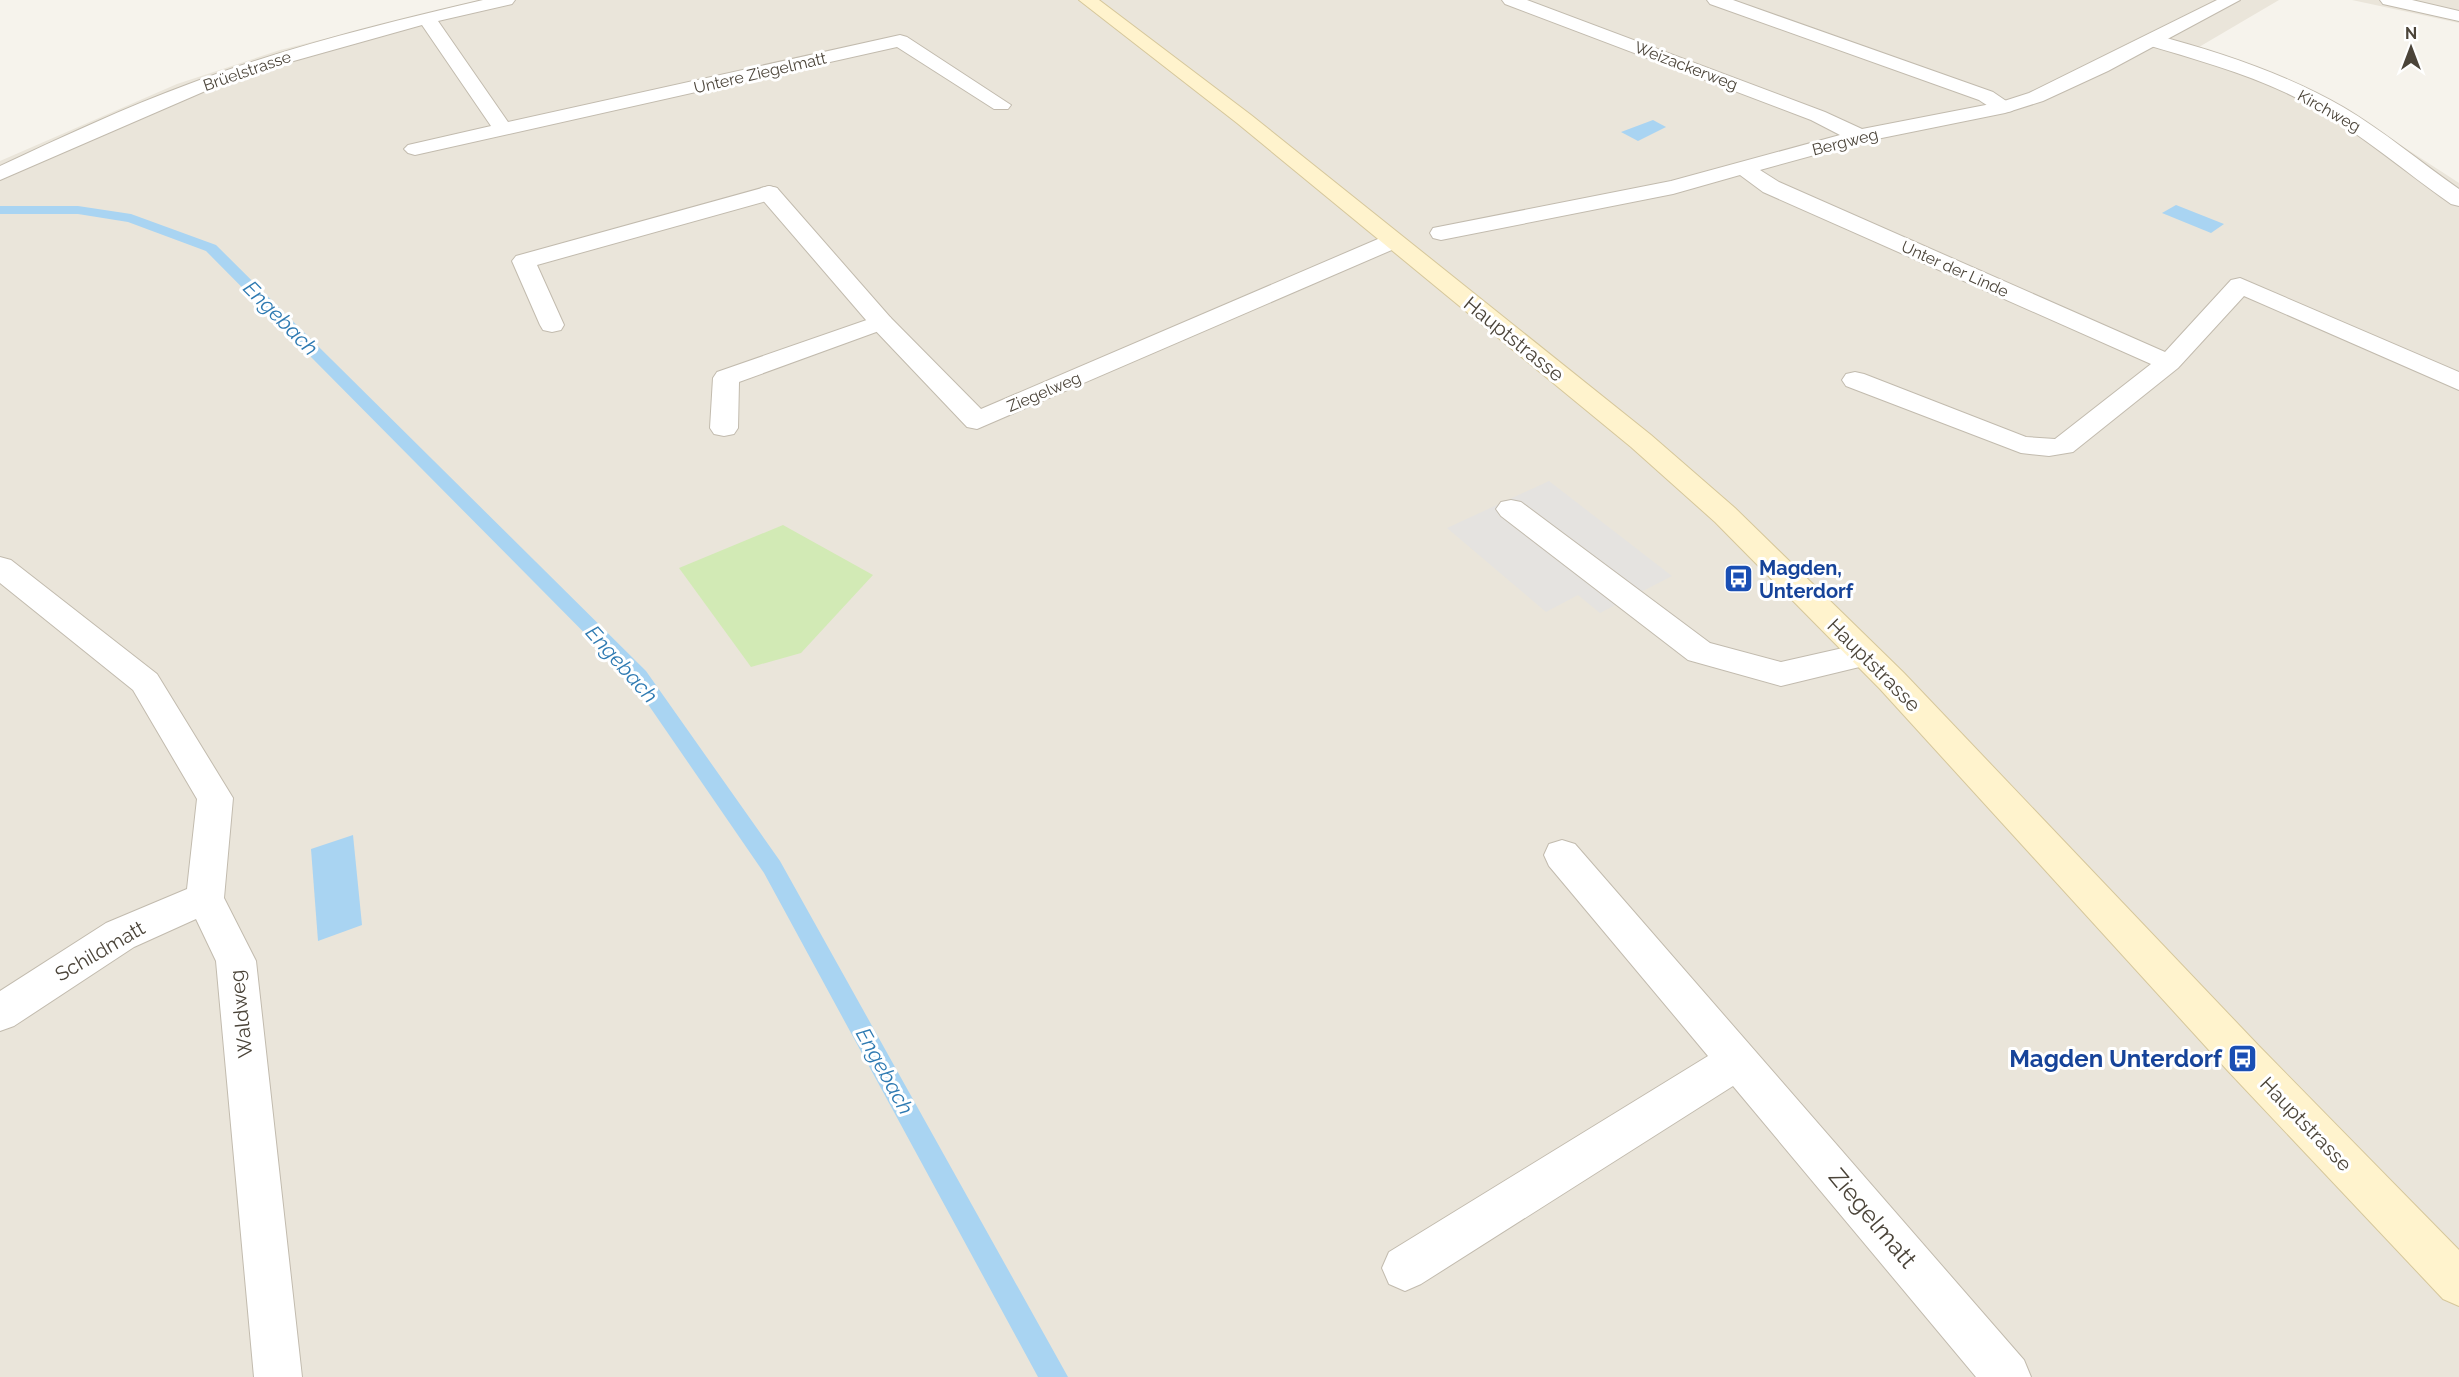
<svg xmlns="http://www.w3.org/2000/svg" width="2459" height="1377" font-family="Raleway,sans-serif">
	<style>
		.residential { fill: #eae5da }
		.green { fill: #d2eab5 }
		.parking { fill: #e5e3e0 }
		.water { fill: #a9d4f2 }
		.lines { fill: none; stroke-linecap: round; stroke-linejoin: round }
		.stream { fill: #a9d4f2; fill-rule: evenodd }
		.service-casing { stroke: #c2bbae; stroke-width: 2 }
		.minor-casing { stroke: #c2bbae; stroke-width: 2 }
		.secondary-casing { stroke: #d6c79b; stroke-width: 2 }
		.service { fill: #fff; fill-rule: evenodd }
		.minor { fill: #fff; fill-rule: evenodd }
		.secondary { fill: #fff3cd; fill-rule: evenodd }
		.labels { text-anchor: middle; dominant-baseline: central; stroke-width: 6; stroke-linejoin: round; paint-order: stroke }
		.far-street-label { font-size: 16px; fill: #4b4439; stroke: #fff }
		.street-label { font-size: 20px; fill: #4b4439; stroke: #fff }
		.transit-label { font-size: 20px; font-weight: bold; fill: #164399; stroke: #fff; text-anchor: start }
		.water-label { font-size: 21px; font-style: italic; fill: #2e7ab2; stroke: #fff }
		.near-transit-label { font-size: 24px; font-weight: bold; fill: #164399; stroke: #fff; text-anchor: end }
		.near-street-label { font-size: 24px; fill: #4b4439; stroke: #fff }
	</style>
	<rect width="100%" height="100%" fill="#f6f3ec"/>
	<g class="residential">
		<path d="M479,0H2279L2199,47L2339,105L2459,183V1377H0V161L177,84L280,50Z"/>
		<path d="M2352,0H2459V23Z"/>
	</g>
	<path class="green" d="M783,525L873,575L801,653L751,667L679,568Z"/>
	<path class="parking" d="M1549,481L1672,576L1600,613L1578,595L1546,612L1447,528Z"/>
	<g class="water">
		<path d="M1653,120L1666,127L1638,141L1621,132Z"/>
		<path d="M2176,205L2224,224L2211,233L2162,213Z"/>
		<path d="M353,835L362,925L318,941L311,849Z"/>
	</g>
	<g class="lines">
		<path class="stream" d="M0,206H78L131,214L216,245L646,671L780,861L1068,1377H1038L764,873L632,681L206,251L128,222L78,214H0Z"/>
		<defs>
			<g id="service">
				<path d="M1707,0H1733L1993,92L2015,107L2012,111C1999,115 1990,107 1979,100L1710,4Z"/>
				<path d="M2151,34C2217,51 2284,73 2343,107C2384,131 2420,162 2459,189V206L2451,204C2405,172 2362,134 2312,106C2260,77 2201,61 2144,44L2142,40Z"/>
				<path d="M769,186L777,188L780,193L777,198L537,265L564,325L561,330L552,332L543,330L540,325L512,261L516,256Z"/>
				<path d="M881,315L890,317L893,322L890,327L739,382L738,428L734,434L724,436L714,434L710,428L713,378L717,372Z"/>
				<path d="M1511,500L1521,502L1710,643L1781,662L1865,643L1876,647L1881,655L1876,663L1781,686L1688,660L1501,516L1496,509L1501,502Z"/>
			</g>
			<g id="minor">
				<path d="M483,0H515L512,4L438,21L508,122L900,35L907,37L1011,105L1008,109H994L897,47L415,155L408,153L404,149L408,145L491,126L422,25L290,62L203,92L0,180V166C62,137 124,108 189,84C284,48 384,23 483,0Z"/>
				<path d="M1502,0H1527L1825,112L1862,129L2001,102L2029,93L2217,0H2240L2108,71L2043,101L2005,113L1862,142L1760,170L1779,182L2165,352L2231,280L2240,278L2459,372V390L2244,296L2178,368L2073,452L2049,456L2021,453L1846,386L1842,380L1846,374L1855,372L1864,374L2026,437L2055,439L2151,364L1763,192L1740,175L1673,194L1441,240L1433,238L1430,233L1433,228L1671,181L1840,135L1811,120L1505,4Z"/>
				<path d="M2380,0H2412L2459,11V21L2383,4Z"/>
				<path d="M769,186L777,188L890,317L981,409L1385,236H1401L1405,241L1401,246L977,429L967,427L872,327L761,198L758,193L761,188Z"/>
				<path d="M0,557L11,560L157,674L233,798L224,898L256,961L302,1377H254L216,961L196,919L134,947L14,1026L0,1031V991L106,923L187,889L197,799L133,690L0,583Z"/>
				<path d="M1562,840L1575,844L2024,1360L2031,1377H1976L1733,1086L1421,1284L1405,1291L1389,1284L1382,1268L1389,1252L1708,1056L1549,866L1544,855L1549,844Z"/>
			</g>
			<path id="secondary" d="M1079,0H1099L1251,115L1651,435L1735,508L1904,673L2258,1045L2459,1250V1306L2443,1299L2228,1071L1880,689L1715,522L1631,447L1237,123Z"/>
		</defs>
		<use href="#service" class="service-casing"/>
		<use href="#minor" class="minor-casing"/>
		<use href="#secondary" class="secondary-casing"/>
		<use href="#service" class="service"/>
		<use href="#minor" class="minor"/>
		<use href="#secondary" class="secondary"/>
	</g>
	<defs>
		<symbol id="bus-square" viewBox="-11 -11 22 22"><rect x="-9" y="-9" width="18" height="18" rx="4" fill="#1a4fb4" stroke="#fff"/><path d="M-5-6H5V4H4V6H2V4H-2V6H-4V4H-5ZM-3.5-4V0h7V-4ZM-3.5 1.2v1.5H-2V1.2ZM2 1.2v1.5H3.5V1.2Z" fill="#fff"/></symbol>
	</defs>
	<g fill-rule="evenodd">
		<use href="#bus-square" x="1722" y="562" width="33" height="33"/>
		<use href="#bus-square" x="2226" y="1042" width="33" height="33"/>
	</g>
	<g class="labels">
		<g class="far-street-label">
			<text transform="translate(1686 66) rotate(21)">Weizackerweg</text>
			<text transform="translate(247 71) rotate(-19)">Brüelstrasse</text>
			<text transform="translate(760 73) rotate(-13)">Untere Ziegelmatt</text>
			<text transform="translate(2329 111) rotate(29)">Kirchweg</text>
			<text transform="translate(1845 142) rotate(-14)">Bergweg</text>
			<text transform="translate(1955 269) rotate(24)">Unter der Linde</text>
			<text transform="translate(1044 392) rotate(-23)">Ziegelweg</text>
		</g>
		<g class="street-label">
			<text transform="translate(1514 339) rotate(39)">Hauptstrasse</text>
			<text transform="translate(1874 665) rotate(45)">Hauptstrasse</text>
			<text transform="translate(100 951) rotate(-30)">Schildmatt</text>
			<text transform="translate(241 1014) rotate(-96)">Waldweg</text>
			<text transform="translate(2306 1124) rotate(46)">Hauptstrasse</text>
		</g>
		<g class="transit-label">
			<text x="1759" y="568">Magden,<tspan x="1759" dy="23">Unterdorf</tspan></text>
		</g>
		<g class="water-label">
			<text transform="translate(281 318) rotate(45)">Engebach</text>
			<text transform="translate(622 664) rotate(48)">Engebach</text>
			<text transform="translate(885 1071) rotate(61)">Engebach</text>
		</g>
		<g class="near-transit-label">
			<text x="2222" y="1058">Magden Unterdorf</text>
		</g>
		<g class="near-street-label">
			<text transform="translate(1873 1218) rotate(50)">Ziegelmatt</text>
		</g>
	</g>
	<g transform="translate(2411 48)" stroke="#ffffff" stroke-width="4.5" paint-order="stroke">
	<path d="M0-4.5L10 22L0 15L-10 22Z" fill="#4b4439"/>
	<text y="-9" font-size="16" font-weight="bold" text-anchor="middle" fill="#4b4439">N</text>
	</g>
</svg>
